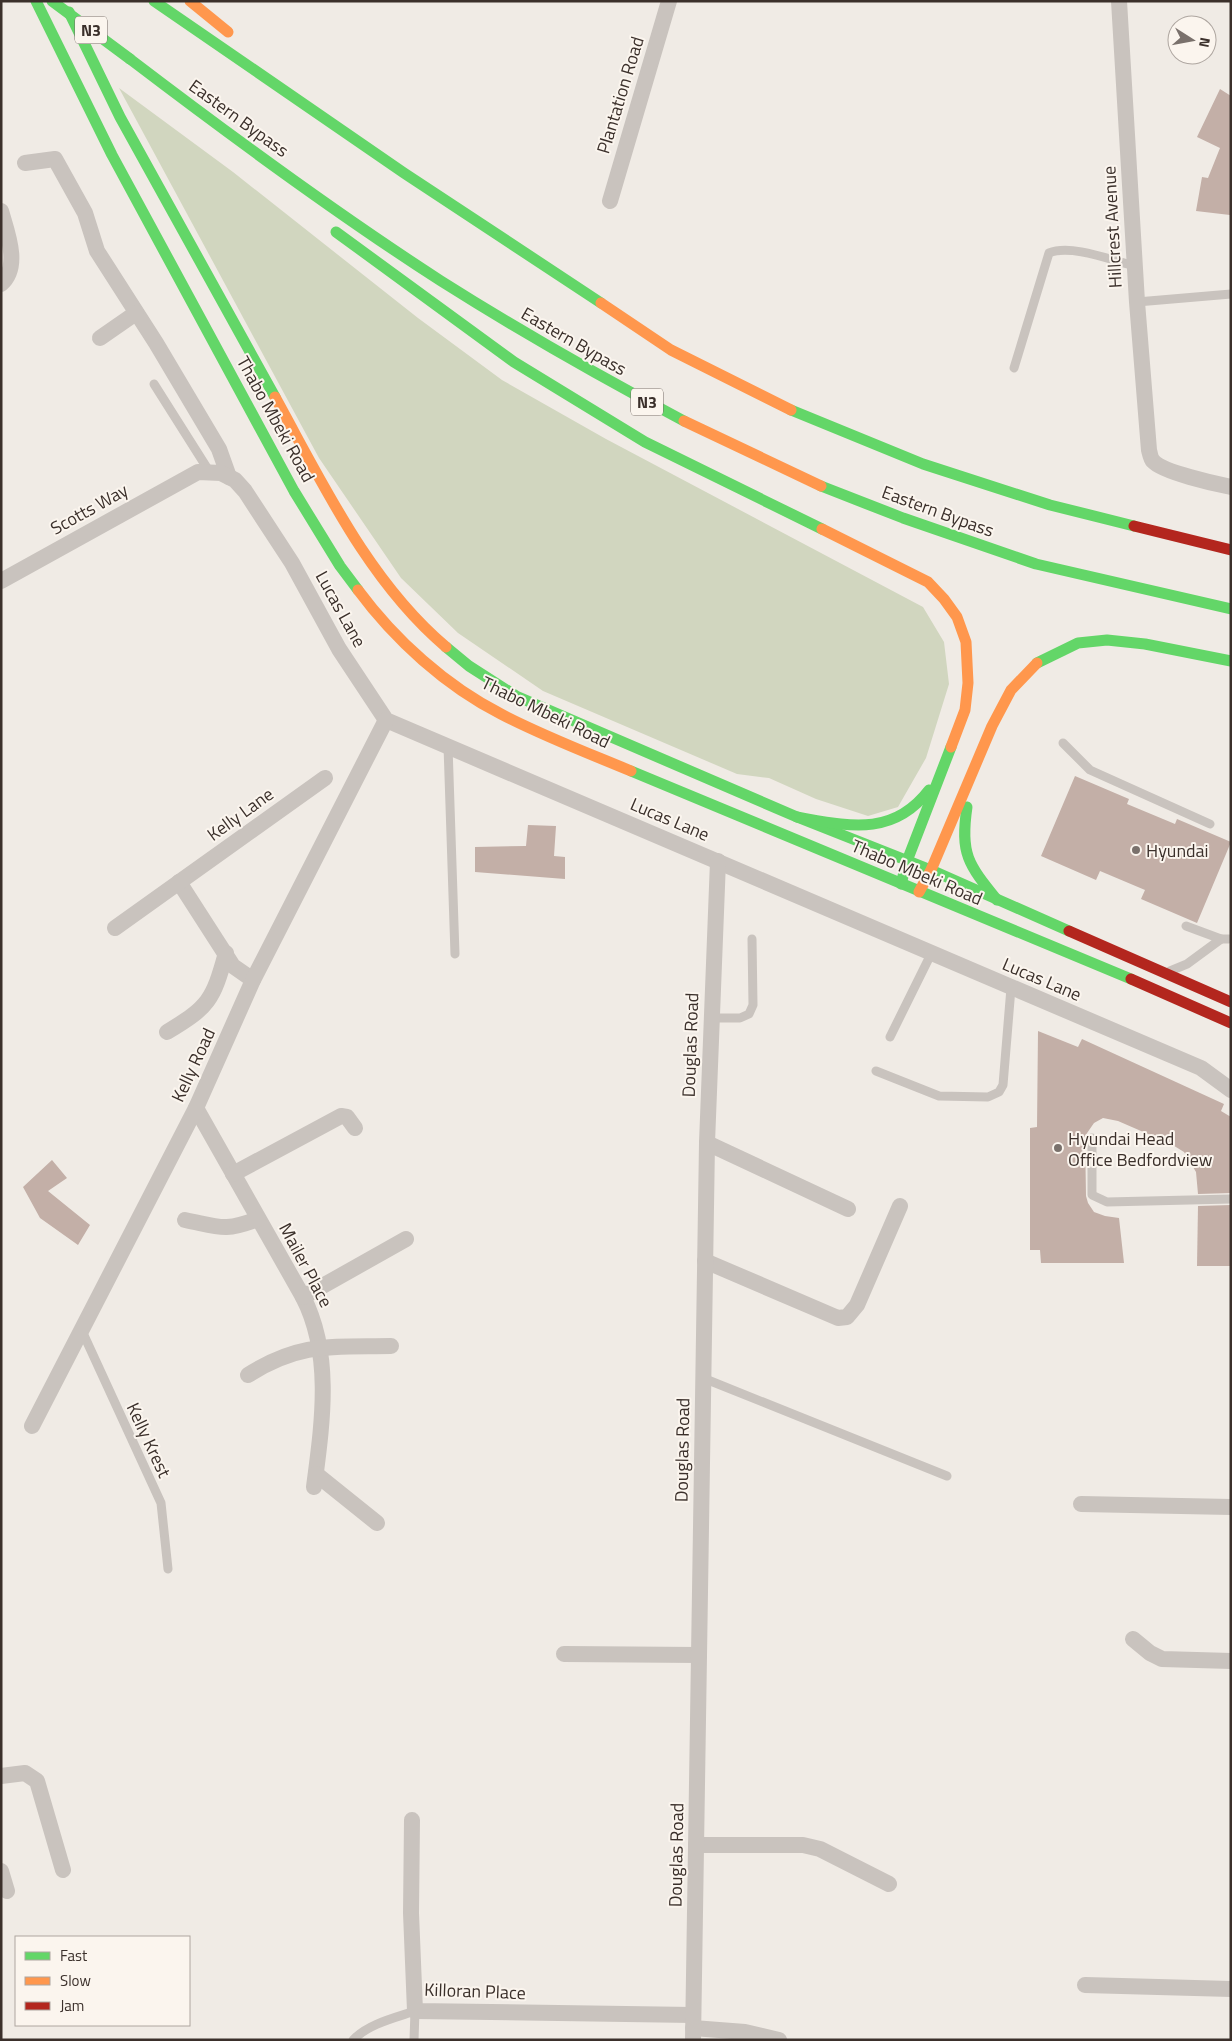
<svg xmlns="http://www.w3.org/2000/svg" width="1232" height="2041" font-family="'Titillium Web',sans-serif">
	<style>
		.green { fill: #d1d6bf }
		.building { fill: #c3afa7 }
		.lines { fill: none; stroke-linecap: round; stroke-linejoin: round }
		.lane { stroke: #c9c3be; stroke-width: 9 }
		.street { stroke: #c9c3be; stroke-width: 16 }
		.fast { stroke: #63d668; stroke-width: 11 }
		.slow { stroke: #ff974d; stroke-width: 11 }
		.jam { stroke: #b3261e; stroke-width: 11 }
		.fast-bridge { stroke: #63d668; stroke-width: 11 }
		.poi-dot { fill: #7a716c; stroke: #fbf5ee; stroke-width: 2 }
		.labels { text-anchor: middle; dominant-baseline: central; stroke-width: 4; stroke-linejoin: round; paint-order: stroke }
		.shield { fill: #fbf5ee; stroke: #756b66; stroke-width: 1 }
		.shield-label { font-size: 16px; font-weight: bold; fill: #3b302b }
		.street-label { font-size: 18px; fill: #3b302b; stroke: #fbf5ee }
		.poi-label { font-size: 18px; fill: #3b302b; stroke: #fbf5ee; text-anchor: start }
	</style>
	<rect width="100%" height="100%" fill="#f0ebe5"/>
	<path class="green" d="M119,88L233,172L418,318L502,380L606,439L923,607L944,642L949,684L926,758L898,807L868,816L816,799L769,778L737,774L543,691L458,633L401,578L319,458Z"/>
	<g class="building">
		<path d="M1220,89L1231,96L1230,215L1196,211L1202,177L1208,178L1220,148L1197,137Z"/>
		<path d="M1075,776L1129,799L1127,804L1175,824L1177,819L1231,842L1197,923L1141,899L1145,890L1100,871L1096,880L1041,856Z"/>
		<path d="M528,825L556,826L554,856L565,857V879L475,872V847L526,846Z"/>
		<path d="M1038,1031L1078,1047L1082,1039L1224,1104L1221,1111L1231,1117V1193L1198,1194L1196,1172L1184,1152L1171,1144L1118,1121L1103,1118L1094,1123L1085,1136L1086,1196L1088,1203L1094,1212L1105,1216L1119,1218L1124,1263H1041L1040,1250H1030V1128L1037,1127Z"/>
		<path d="M52,1160L67,1178L48,1191L90,1225L78,1245L40,1218L23,1187Z"/>
		<path d="M1231,1205V1266H1197L1198,1206Z"/>
	</g>
	<g class="lines">
		<g class="lane">
			<path d="M1137,302L1231,294"/>
			<path d="M1014,368L1049,253C1071,244 1111,260 1135,266"/>
			<path d="M154,384L209,471"/>
			<path d="M1063,743L1090,770L1210,824"/>
			<path d="M448,746L455,954"/>
			<path d="M1186,926L1221,939H1229"/>
			<path d="M1170,971L1187,964L1221,939"/>
			<path d="M711,1018H740L749,1014L753,1005L752,939"/>
			<path d="M890,1037L931,954"/>
			<path d="M876,1071L939,1096L988,1097L999,1092L1003,1085L1011,988"/>
			<path d="M1092,1138V1195L1107,1202L1231,1199"/>
			<path d="M82,1331L161,1503L168,1569"/>
			<path d="M703,1378L947,1476"/>
			<path d="M353,2040C368,2024 394,2018 415,2011L414,2040"/>
		</g>
		<g class="street">
			<path d="M1119,1L1137,302L1149,450C1150,454 1151,459 1153,461C1162,472 1216,484 1231,487"/>
			<path d="M25,163L55,159L85,213L97,251L156,343L219,449L229,477"/>
			<path d="M610,201L669,1"/>
			<path d="M1,211C7,232 21,267 1,284"/>
			<path d="M100,338L136,313"/>
			<path d="M1,581L198,472L221,473L235,480L245,491L292,563L339,649L386,720L1201,1068L1231,1090"/>
			<path d="M179,882L233,966L253,980"/>
			<path d="M115,928L325,778"/>
			<path d="M167,1032C209,1007 213,1000 226,953"/>
			<path d="M196,1108L303,1297C333,1355 322,1425 314,1487"/>
			<path d="M707,1143L848,1209"/>
			<path d="M233,1174L341,1116L347,1117L355,1128"/>
			<path d="M185,1220C220,1227 224,1232 258,1219"/>
			<path d="M705,1261L838,1318L847,1317L857,1305L900,1206"/>
			<path d="M303,1297L406,1239"/>
			<path d="M248,1375C300,1342 332,1347 391,1346"/>
			<path d="M32,1426L196,1108L253,980L386,720"/>
			<path d="M316,1474L377,1523"/>
			<path d="M1081,1504L1231,1507"/>
			<path d="M1133,1639L1150,1653L1162,1659L1231,1661"/>
			<path d="M564,1654L699,1655"/>
			<path d="M1,1776L25,1773L37,1781L63,1870"/>
			<path d="M412,1820L411,1913L415,2011L693,2015"/>
			<path d="M696,1845H803L820,1849L889,1884"/>
			<path d="M1,1871L7,1891"/>
			<path d="M1085,1985L1231,1989"/>
			<path d="M693,2028L745,2032L779,2040"/>
			<path d="M693,2040L707,1143L718,861"/>
		</g>
		<g class="fast">
			<path d="M36,1L112,155L294,491L340,566L358,590"/>
			<path d="M154,1L404,173L601,303"/>
			<path d="M69,12L120,117L275,397"/>
			<path d="M130,59C231,136 334,212 441,281C520,331 601,377 684,421"/>
			<path d="M336,232L514,362L645,442L822,529"/>
			<path d="M791,410L923,464L1050,505L1134,526"/>
			<path d="M821,486L903,518L1036,564L1231,609"/>
			<path d="M446,647L469,666L516,696L797,817L931,870L1069,931"/>
			<path d="M1037,663L1078,643L1107,640L1145,644L1231,661"/>
			<path d="M631,771L1131,979"/>
			<path d="M967,807C960,854 968,864 997,900"/>
			<path d="M797,817C849,826 893,837 929,790"/>
			<path d="M901,884L907,861L951,747"/>
		</g>
		<g class="slow">
			<path d="M190,1L228,32"/>
			<path d="M601,303L671,350L791,410"/>
			<path d="M275,397C323,484 369,582 446,647"/>
			<path d="M684,421L821,486"/>
			<path d="M822,529L928,582L944,599L957,617L966,642L968,683L965,710L951,747"/>
			<path d="M358,590C395,640 446,686 501,714C543,736 588,753 631,771"/>
			<path d="M919,892L931,870L992,726L1011,690L1037,663"/>
		</g>
		<g class="jam">
			<path d="M1134,526L1231,550"/>
			<path d="M1069,931L1231,1002"/>
			<path d="M1131,979L1231,1023"/>
		</g>
		<path class="fast-bridge" d="M52,1L130,59"/>
	</g>
	<g class="poi-dot">
		<circle cx="1136" cy="850" r="5"/>
		<circle cx="1058" cy="1148" r="5"/>
	</g>
	<g class="labels">
		<g class="shield">
			<rect x="75" y="16.5" width="32" height="27" rx="4"/>
			<rect x="631" y="388.5" width="32" height="27" rx="4"/>
		</g>
		<g class="shield-label">
			<text x="91" y="30">N3</text>
			<text x="647" y="402">N3</text>
		</g>
		<g class="street-label">
			<text transform="translate(620 95) rotate(-73)">Plantation Road</text>
			<text transform="translate(239 118) rotate(36)">Eastern Bypass</text>
			<text transform="translate(1112 227) rotate(-93)">Hillcrest Avenue</text>
			<text transform="translate(574 341) rotate(30)">Eastern Bypass</text>
			<text transform="translate(276 419) rotate(61)">Thabo Mbeki Road</text>
			<text transform="translate(89 509) rotate(-29)">Scotts Way</text>
			<text transform="translate(938 511) rotate(20)">Eastern Bypass</text>
			<text transform="translate(341 609) rotate(61)">Lucas Lane</text>
			<text transform="translate(546 712) rotate(26)">Thabo Mbeki Road</text>
			<text transform="translate(240 814) rotate(-36)">Kelly Lane</text>
			<text transform="translate(670 819) rotate(23)">Lucas Lane</text>
			<text transform="translate(917 872) rotate(23)">Thabo Mbeki Road</text>
			<text transform="translate(1042 979) rotate(23)">Lucas Lane</text>
			<text transform="translate(690 1045) rotate(-88)">Douglas Road</text>
			<text transform="translate(193 1065) rotate(-65)">Kelly Road</text>
			<text transform="translate(306 1265) rotate(62)">Mailer Place</text>
			<text transform="translate(149 1440) rotate(65)">Kelly Krest</text>
			<text transform="translate(682 1450) rotate(-89)">Douglas Road</text>
			<text transform="translate(676 1855) rotate(-89)">Douglas Road</text>
			<text transform="translate(475 1991) rotate(2)">Killoran Place</text>
		</g>
		<g class="poi-label">
			<text x="1146" y="850">Hyundai</text>
			<text x="1068" y="1138">Hyundai Head<tspan x="1068" dy="21">Office Bedfordview</tspan></text>
		</g>
	</g>
	<rect width="1232" height="2041" fill="none" stroke="#3b302b" stroke-width="5"/>
	<rect x="15" y="1936" width="175" height="90" fill="#fbf5ee" stroke="#aea6a0"/>
	<rect x="25" y="1952" width="25" height="8" fill="#63d668" stroke="#aea6a0"/>
	<text x="60" y="1961" font-size="15" fill="#3b302b">Fast</text>
	<rect x="25" y="1977" width="25" height="8" fill="#ff974d" stroke="#aea6a0"/>
	<text x="60" y="1986" font-size="15" fill="#3b302b">Slow</text>
	<rect x="25" y="2002" width="25" height="8" fill="#b3261e" stroke="#aea6a0"/>
	<text x="60" y="2011" font-size="15" fill="#3b302b">Jam</text>
	<g transform="translate(1192 40) rotate(101)"><circle r="24" fill="#fbf5ee" stroke="#aea6a0"/>
	<path d="M0-4L9 19L0 12L-9 19Z" fill="#7a716c"/>
	<text y="-8" font-size="14" font-weight="bold" text-anchor="middle" fill="#3b302b">N</text>
	</g>
</svg>
